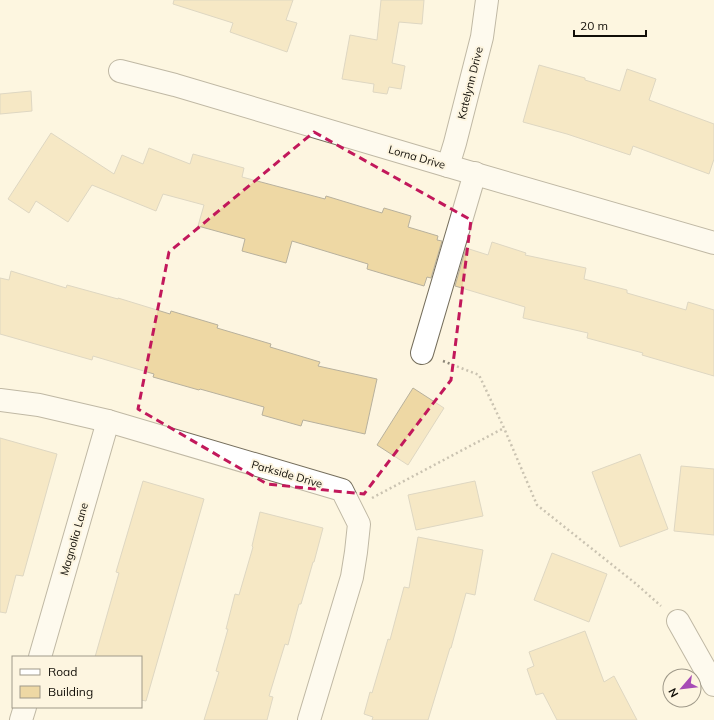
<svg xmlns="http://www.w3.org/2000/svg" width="714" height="720" font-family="Mulish,sans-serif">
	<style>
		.building { fill: #eed8a4; stroke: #b8b19d }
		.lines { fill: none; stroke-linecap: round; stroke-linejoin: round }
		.minor-casing { stroke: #756e5c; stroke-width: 24 }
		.path { stroke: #8c8678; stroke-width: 2.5; stroke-dasharray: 2 3; stroke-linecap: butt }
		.minor { stroke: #fff; stroke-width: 22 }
		.marked { fill: none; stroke: #c2185b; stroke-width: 3; stroke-dasharray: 8 5; stroke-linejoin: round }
		.labels { text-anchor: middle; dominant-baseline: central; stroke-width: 4; stroke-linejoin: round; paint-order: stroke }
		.street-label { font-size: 11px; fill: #110e07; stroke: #fdf5e0 }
	</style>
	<rect width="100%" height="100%" fill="#fdf5e0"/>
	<g class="building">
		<path d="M174,0H293L286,20L297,23L287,52L230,32L233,23L173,4Z"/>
		<path d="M381,0H424L422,24L399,22L392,63L405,66L401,89L389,87L387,94L373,92L374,84L342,79L350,35L377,40Z"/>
		<path d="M539,65L585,78V80L620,91L627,69L656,79L649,100L714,124V159L709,174L633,146L630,155L567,134L523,122Z"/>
		<path d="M31,91L32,111L0,114V94Z"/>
		<path d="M51,133L114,174L122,155L143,164L149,148L190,164L193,154L244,168L242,177L325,199L326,196L382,213L384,208L411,216L408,227L438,236L437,240L442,241L431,278L427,277L424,286L367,269L368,264L292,241L286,263L242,251L245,239L198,226L204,205L163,194L156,211L92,185L68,222L36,201L29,213L8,199Z"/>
		<path d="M492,242L526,253L525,255L586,268L584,279L627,290V293L686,310L688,302L714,310V376L642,355L643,353L587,338L588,333L523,318L525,307L455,286L466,248L488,255Z"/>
		<path d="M11,271L66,288L67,285L118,299V298L170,314L171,311L218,325L217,328L271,344L270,347L320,362L318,366L377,379L365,434L303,420L301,426L262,415L264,407L200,389L199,390L153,377L154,374L93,356L92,360L0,334V278L9,280Z"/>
		<path d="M413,388L444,408L408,465L377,445Z"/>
		<path d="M0,438L57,454L23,576L16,575L6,613L0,612Z"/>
		<path d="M640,454L668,529L620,547L592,472Z"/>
		<path d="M681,466L714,469V535L674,531Z"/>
		<path d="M143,481L204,499L146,701L141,700V657H95L119,573L116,572Z"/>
		<path d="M475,481L483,516L416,530L408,495Z"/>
		<path d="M260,512L323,528L314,562H313L301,604H299L288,645L285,644L269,696L273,697L267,720H204L219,672L216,671L228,629H226L235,594L239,595L253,547L252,546Z"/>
		<path d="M418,537L483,550L475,595L466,593L451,648H450L428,720H372L373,717L364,714L370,692L372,693L388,639L390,640L404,587L409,588Z"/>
		<path d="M552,553L607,574L589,622L534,600Z"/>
		<path d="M585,631L604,682L614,676L637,720H557L543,693L536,695L527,669L534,666L529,652Z"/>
	</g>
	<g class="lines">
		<defs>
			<g id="minor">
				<path d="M120,71L175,85L448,166L714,243"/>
				<path d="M448,166L455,143L482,37L487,0"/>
				<path d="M422,353L475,173"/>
				<path d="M0,400L39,405L108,421L342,490L359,524L356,552L352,577L309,720"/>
				<path d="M678,621L714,685"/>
				<path d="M40,657L108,421"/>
				<path d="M21,720L25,707"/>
			</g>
		</defs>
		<use href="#minor" class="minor-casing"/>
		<g class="path">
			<path d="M443,361L479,375L504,428L537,505L635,583L661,606"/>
			<path d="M372,498L504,428"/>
		</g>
		<use href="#minor" class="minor"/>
	</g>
	<path d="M0 0H714V720H0ZM314,132L471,220L451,380L364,494L267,484L138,409L169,252Z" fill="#fdf5e0" fill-opacity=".55" fill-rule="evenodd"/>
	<path class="marked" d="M314,132L471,220L451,380L364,494L267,484L138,409L169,252Z"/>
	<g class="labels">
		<g class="street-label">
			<text transform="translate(470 83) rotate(-76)">Katelynn Drive</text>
			<text transform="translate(417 157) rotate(16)">Lorna Drive</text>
			<text transform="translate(287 474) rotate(16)">Parkside Drive</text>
			<text transform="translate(74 539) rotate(-74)">Magnolia Lane</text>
		</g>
	</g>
	<rect x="12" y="656" width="130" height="52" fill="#fdf5e0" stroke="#9f9989"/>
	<rect x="20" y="669" width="20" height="6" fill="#ffffff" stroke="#9f9989"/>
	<text x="48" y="676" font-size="12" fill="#110e07">Road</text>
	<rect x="20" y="686" width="20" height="12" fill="#eed8a4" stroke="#9f9989"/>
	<text x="48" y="696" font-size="12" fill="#110e07">Building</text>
	<g transform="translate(682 688) rotate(242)"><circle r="19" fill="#fdf5e0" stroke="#9f9989"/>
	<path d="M0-3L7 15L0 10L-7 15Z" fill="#a64bb5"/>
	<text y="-6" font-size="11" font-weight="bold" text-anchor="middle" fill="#110e07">N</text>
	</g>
	<path d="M574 30v6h72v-6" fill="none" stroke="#110e07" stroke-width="2"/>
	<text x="580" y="30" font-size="12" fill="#110e07" stroke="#fdf5e0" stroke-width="3" paint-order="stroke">20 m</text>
</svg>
